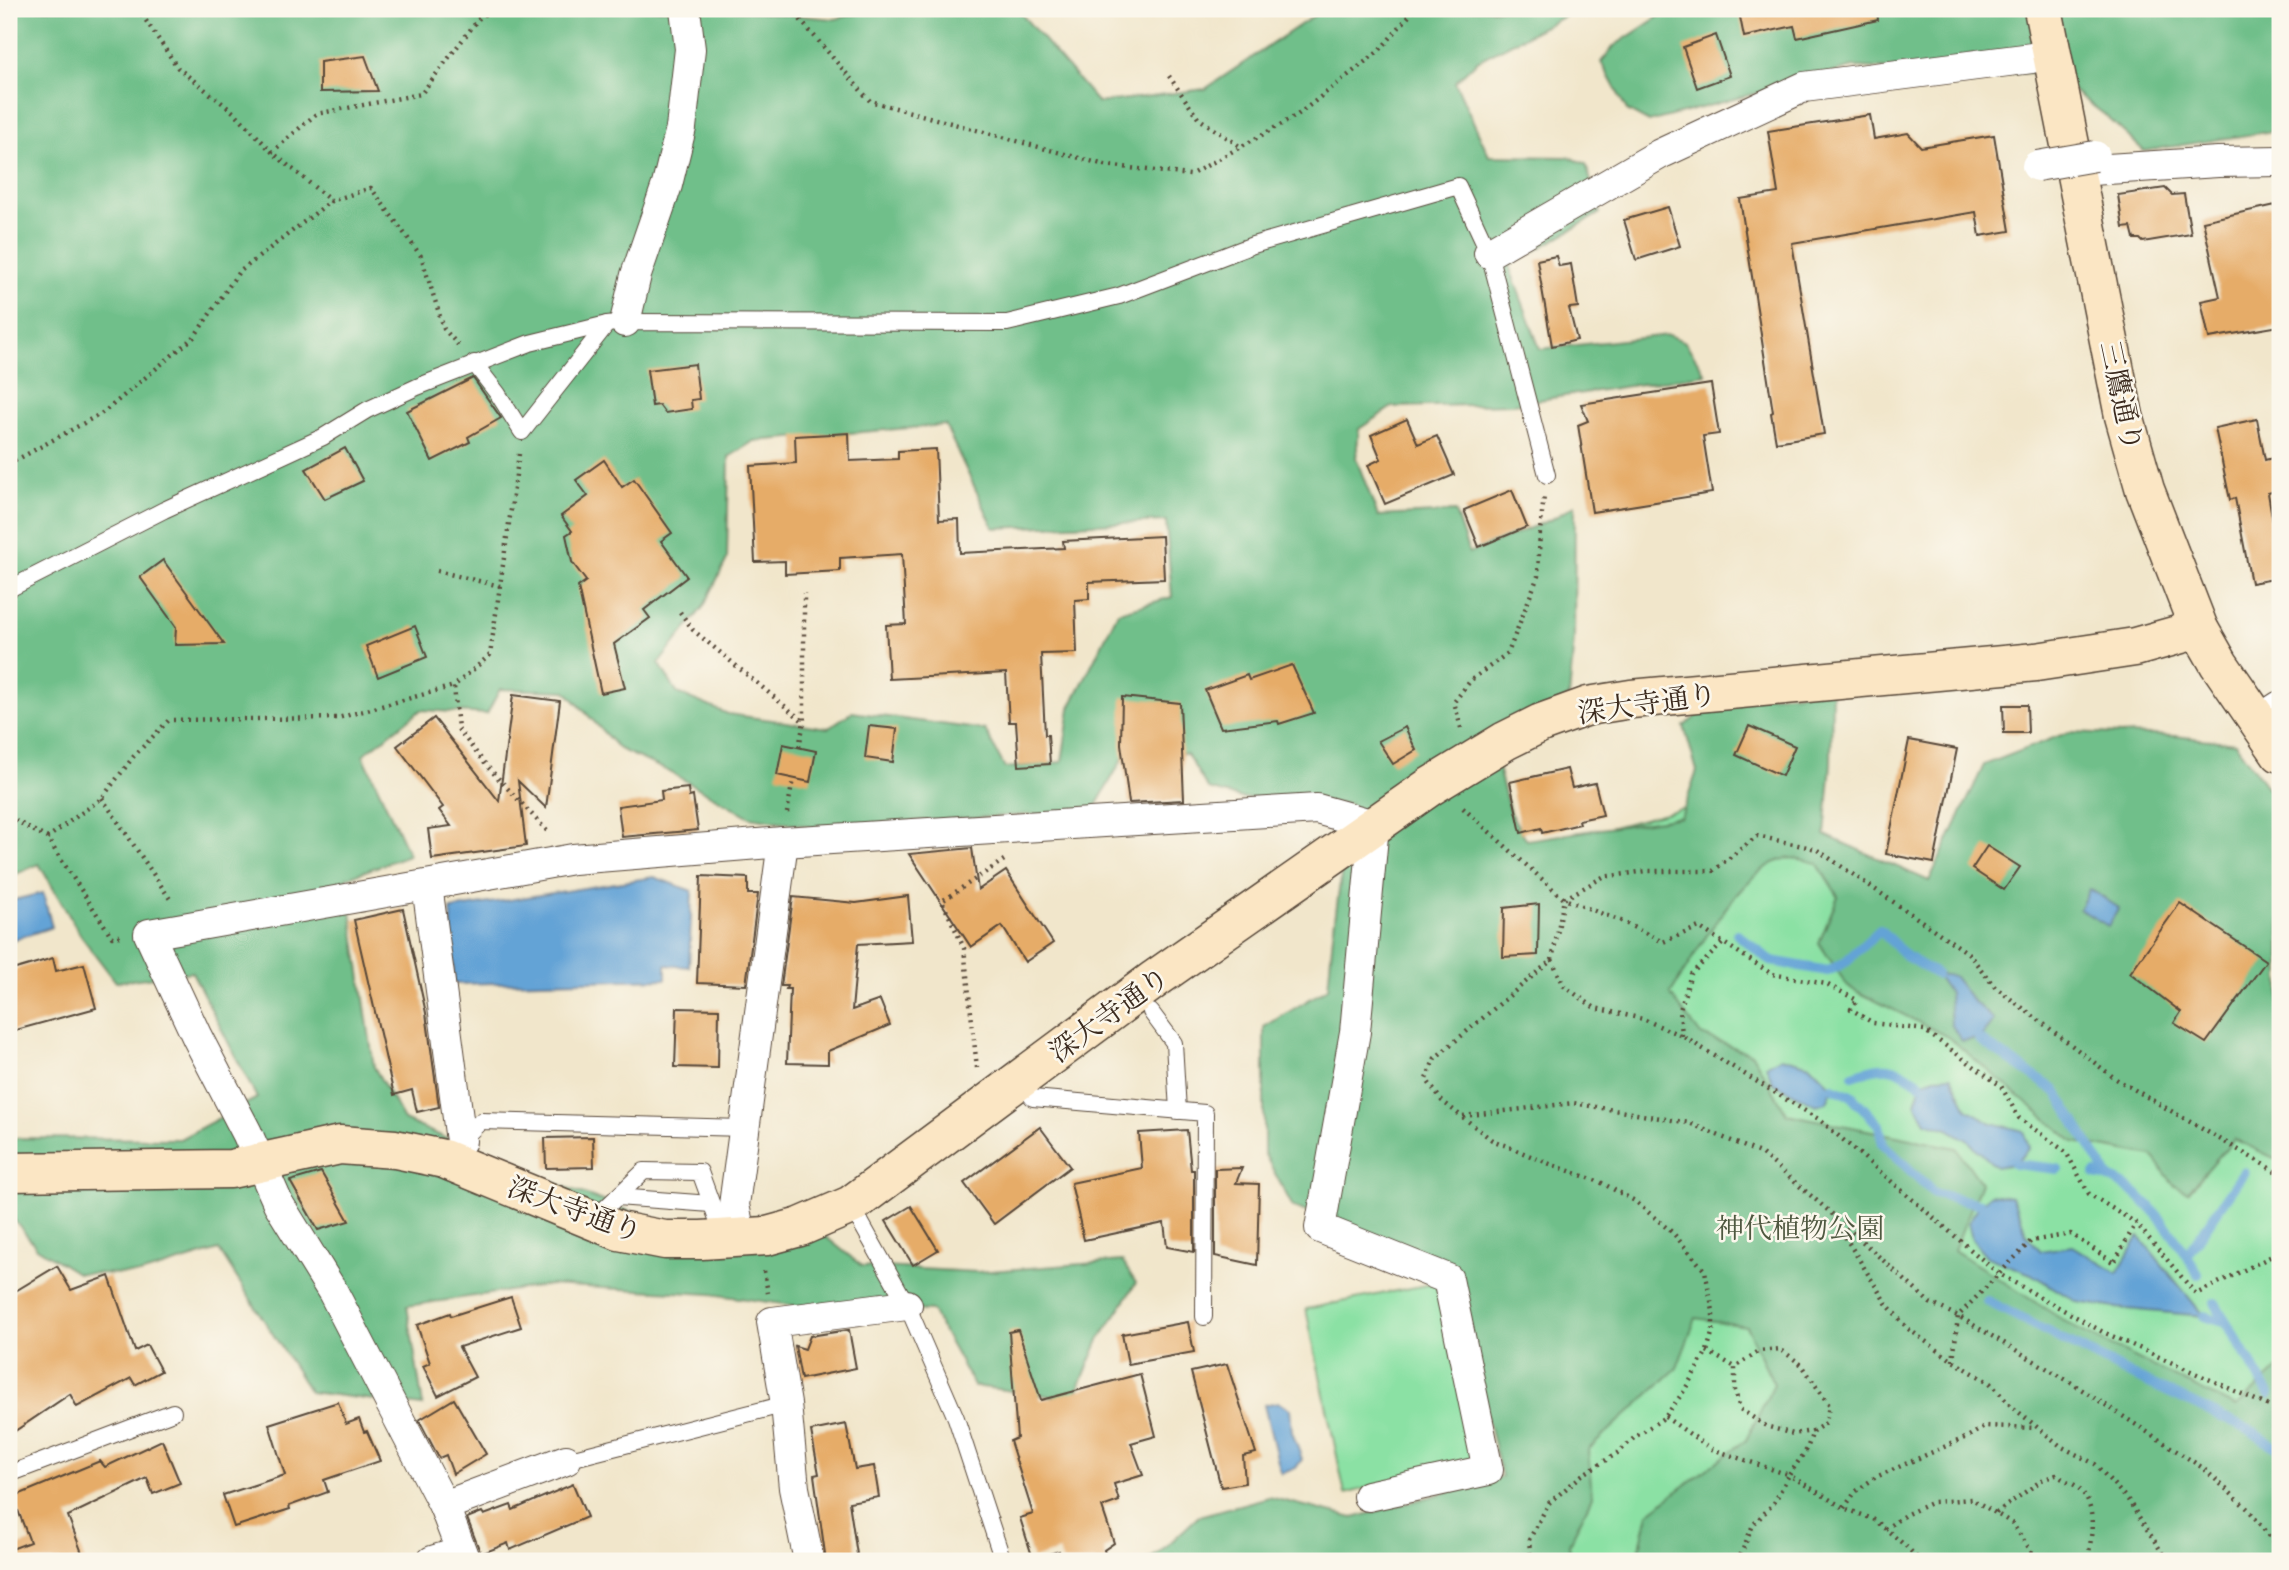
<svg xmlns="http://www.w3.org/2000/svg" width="2289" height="1570" font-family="'EB Garamond','Noto Serif JP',serif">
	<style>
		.green { fill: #8be1a4; stroke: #638661; stroke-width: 2 }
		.forest { fill: #70bf8a; stroke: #567454; stroke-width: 2; fill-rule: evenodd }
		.water { fill: #63a3d6; stroke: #4f667a; stroke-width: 2 }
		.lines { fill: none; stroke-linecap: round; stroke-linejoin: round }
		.stream { stroke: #63a3d6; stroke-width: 10 }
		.building { fill: #e6ac68 }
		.lane-casing { stroke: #564638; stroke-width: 18 }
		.street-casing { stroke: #564638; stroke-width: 32 }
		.secondary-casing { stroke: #564638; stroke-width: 41 }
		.path { stroke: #564638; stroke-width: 4.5; stroke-dasharray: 2 5; stroke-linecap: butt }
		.lane { stroke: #fff; stroke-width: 16 }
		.street { stroke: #fff; stroke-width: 30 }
		.secondary { stroke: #fbe6c4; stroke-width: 38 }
		.street-bridge-casing { stroke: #564638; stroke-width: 32; stroke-linecap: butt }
		.street-bridge { stroke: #fff; stroke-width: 30 }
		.labels { text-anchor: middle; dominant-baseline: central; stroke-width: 5; stroke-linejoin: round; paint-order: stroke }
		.street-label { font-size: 28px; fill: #3b2a1e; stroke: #fbf7ec }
		.park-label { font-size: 28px; fill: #4f5840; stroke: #fbf7ec }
	</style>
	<rect width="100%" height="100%" fill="#fbf7ec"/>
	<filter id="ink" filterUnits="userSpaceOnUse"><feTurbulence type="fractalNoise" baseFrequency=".0143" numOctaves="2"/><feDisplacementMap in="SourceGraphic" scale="14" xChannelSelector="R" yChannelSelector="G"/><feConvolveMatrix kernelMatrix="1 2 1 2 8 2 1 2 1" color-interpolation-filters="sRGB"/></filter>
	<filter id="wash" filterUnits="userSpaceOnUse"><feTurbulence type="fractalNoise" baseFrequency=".00686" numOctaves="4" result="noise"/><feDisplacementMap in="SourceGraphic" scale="28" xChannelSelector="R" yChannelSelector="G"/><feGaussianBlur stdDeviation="1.57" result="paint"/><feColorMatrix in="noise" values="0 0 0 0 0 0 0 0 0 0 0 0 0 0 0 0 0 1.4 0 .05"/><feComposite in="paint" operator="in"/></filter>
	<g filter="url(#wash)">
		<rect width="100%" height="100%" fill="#f1e6cb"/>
		<g class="green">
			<path d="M1755,789L2152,1073L2280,1162V1561H1412L1394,1507L1502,1477L1466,1264L1527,850Z"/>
			<path d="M1436,1283L1475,1459L1345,1494L1306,1309Z"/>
		</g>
		<g class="forest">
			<path d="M9,9H727L835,19L877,9H1017L1098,103L1205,89L1324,9H1578L1477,61L1455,82L1489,156L1569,157L1586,164L1600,213L1509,266L1540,349L1669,335L1685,342L1706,374L1513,404L1392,407L1359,429L1356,458L1378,516L1455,512L1469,553L1552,519L1575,505L1574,638L1569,697L1525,719L1439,756L1472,779L1497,764L1510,813L1527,840L1681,817L1697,771L1684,726L1717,700L1832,690L1831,763L1825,835L1929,881L1984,765L2069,732L2175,736L2235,743L2280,805V1161L2234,1139L2188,1192L2175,1186L2152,1156L2074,1142L1948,1037L1848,987L1819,943L1838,896L1817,863C1807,861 1795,856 1785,859C1739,870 1696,955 1670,994L1701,1035L1752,1054L1787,1114L1956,1148L1981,1183L1954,1250L2077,1329L2236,1407L2280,1367V1561H1643L1640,1548L1648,1513L1746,1440L1774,1384L1746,1326L1696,1318L1677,1368L1588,1450L1592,1497L1569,1544L1571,1561H1146L1159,1553L1199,1516L1269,1497L1353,1518L1502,1477L1448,1264L1293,1207L1264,1153V1027L1328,988L1333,934L1351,804L1241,798L1208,789L1187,754L1127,751L1093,811L813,827L750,817L666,770L619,749L566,691L500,689L487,714L421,710L363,755L409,855L346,878L374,1067L404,1120L524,1172L669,1225L795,1212L862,1266L977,1272L1122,1261L1136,1283L1099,1340L1074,1399L974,1386L932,1311L797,1306L710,1294L549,1285L407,1306L423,1406L310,1392L219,1250L140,1274L77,1273L37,1248L9,1213V1138L180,1139L257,1098L192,972L116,982L81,936L39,864L9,877ZM945,425L994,528L1166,521L1172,597L1118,612L1070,708L1062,762L1005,768L985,730L852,712L828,728L728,714L677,693L659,663L704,606L727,559L729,457L754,441Z"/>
			<path d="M1663,9H2280V130L2144,151L2105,115L2068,87L2041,72L1997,74L1854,67L1649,122L1627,110L1601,62L1614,46L1664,13Z"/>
		</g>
		<g class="water">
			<path d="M654,877L692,891L689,967L666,965V979L454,984L451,909Z"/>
			<path d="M2090,889L2119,908L2108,926L2079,909Z"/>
			<path d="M43,893L52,927L9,941V907L14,900Z"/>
			<path d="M1936,974L1953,976L1973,1001L1994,1020L1979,1039L1962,1041L1951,1024L1949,993Z"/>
			<path d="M1781,1057L1810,1065L1833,1088L1827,1102L1816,1105L1773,1083L1766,1066Z"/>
			<path d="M1951,1076L1967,1109L1992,1123L2024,1131L2029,1148L2015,1164L1996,1167L1967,1140L1948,1129L1926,1122L1915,1103L1921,1084L1934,1077Z"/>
			<path d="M1991,1194L2011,1197L2021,1217L2026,1235L2041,1251L2072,1246L2117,1273L2139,1236L2204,1316L2115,1308L2077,1302L2031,1274L1987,1257L1972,1239L1968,1223L1980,1204Z"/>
			<path d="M1278,1402L1290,1409L1292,1432L1302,1459L1296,1468L1281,1474L1264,1405Z"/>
		</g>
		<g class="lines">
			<g class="stream">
				<path d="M1737,934L1771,961L1828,971L1844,963L1880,930L1906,956L1936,974"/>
				<path d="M1979,1039L2056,1091L2108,1176"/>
				<path d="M1853,1075C1888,1064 1890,1064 1921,1084"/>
				<path d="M1833,1088L1852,1096L1879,1125L1883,1144L1934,1193L1980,1204"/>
				<path d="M2015,1164L2058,1169"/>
				<path d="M2095,1174C2140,1181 2176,1237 2198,1274"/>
				<path d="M2187,1255L2244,1172"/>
				<path d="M1987,1301L2132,1375L2251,1431L2280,1450"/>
				<path d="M2215,1303L2269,1394"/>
				<path d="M2204,1316L2227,1323"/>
			</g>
		</g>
		<g id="blocks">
			<g class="building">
				<path d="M1753,9H1877L1878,20L1797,38L1794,26L1744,37L1739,12Z"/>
				<path d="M1716,35L1730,76L1697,88L1683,47Z"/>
				<path d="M365,56L378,91L320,92V62Z"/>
				<path d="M1870,115L1874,139L1908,133L1921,147L1994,135L2010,231L1980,236L1976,212L1792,243L1824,434L1776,442L1771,413L1773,412L1740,199L1778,193L1768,131Z"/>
				<path d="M2165,188L2172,195L2184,194L2191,234L2143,242L2140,239H2134L2131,227L2123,228L2118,195Z"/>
				<path d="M2280,204V326L2209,338L2201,301L2220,297L2203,221Z"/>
				<path d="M1668,207L1680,246L1636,260L1624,220Z"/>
				<path d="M1556,256L1559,266L1571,264L1578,307L1569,308L1577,340L1552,346L1537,260Z"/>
				<path d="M695,364L699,399L691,400L692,409L665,413L659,405L652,406L647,370Z"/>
				<path d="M473,378L501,418L468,437L470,442L432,461L407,411Z"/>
				<path d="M1711,384L1719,434L1703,436L1712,493L1592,512L1578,425L1588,421L1581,404Z"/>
				<path d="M1407,419L1418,444L1437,436L1454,475L1385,504L1368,465L1381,459L1371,435Z"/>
				<path d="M2257,419L2265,460L2280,456V490L2268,493L2280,564V578L2251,583L2235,498L2230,500L2215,428Z"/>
				<path d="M849,433L850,461L898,459V451L936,449L939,520L959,519L960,553L1064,548L1063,541L1162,536L1164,579L1089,582V599L1075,600L1077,653L1041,654L1045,735H1048L1050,764L1019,766L1016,722H1009L1006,673L889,679L886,625L906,624L902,554L840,558V571L785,574V561L755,562L750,466L796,463L795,436Z"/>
				<path d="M345,448L363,481L325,499L306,469Z"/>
				<path d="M604,460L622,487L634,479L672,533L661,541L687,577L644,610L650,618L614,644L625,688L601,693L578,587L586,581L572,562L566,535L572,531L561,516L588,496L576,480Z"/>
				<path d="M1512,490L1527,527L1479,547L1464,510Z"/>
				<path d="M163,560L224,644L175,645L176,627L140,577Z"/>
				<path d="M415,626L427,657L378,677L366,646Z"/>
				<path d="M1292,665L1314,713L1279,724L1278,721L1221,728L1205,690L1247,675L1249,680Z"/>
				<path d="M513,695L560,701L546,808L518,781L526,846L432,859L428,829L451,826L439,810L443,807L397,746L434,718L499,801Z"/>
				<path d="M1122,697L1180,703L1184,800L1129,803L1121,744Z"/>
				<path d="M2003,705H2027L2028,733H2004Z"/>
				<path d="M869,726L897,729L893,762L865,758Z"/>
				<path d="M1749,726L1795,746L1782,776L1736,755Z"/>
				<path d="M1405,727L1416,750L1393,764L1378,741Z"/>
				<path d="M1909,740L1957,749L1934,863L1886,854Z"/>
				<path d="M783,744L816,751L810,782L777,775Z"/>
				<path d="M1567,769L1572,788L1595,783L1603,815L1579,820L1580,824L1542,833L1541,828L1521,833L1510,782Z"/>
				<path d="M688,788L689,797L693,796L698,830L622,837L618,806L662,800L661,791Z"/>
				<path d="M1987,846L2020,867L2004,890L1972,869Z"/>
				<path d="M972,848L978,890L1006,871L1053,943L1025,962L1002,926L971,947L909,854Z"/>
				<path d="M701,876L748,878V894H758L746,985L697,983Z"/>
				<path d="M908,896L912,941L858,944L852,1010L880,1000L890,1025L828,1051V1064L787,1063L790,989H786L787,986H781L793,897L856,903Z"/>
				<path d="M2180,903L2266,961L2206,1043L2174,1023L2181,1012L2130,973Z"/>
				<path d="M1539,904L1538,955L1503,957L1504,908Z"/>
				<path d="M403,909L426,1013L439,1107L417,1112L412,1090L394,1095L354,920Z"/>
				<path d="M53,958L56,971L84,964L96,1008L9,1032V971Z"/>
				<path d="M677,1008L719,1009L718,1068L675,1067Z"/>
				<path d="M1040,1127L1070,1167L994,1224L964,1183Z"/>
				<path d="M1187,1130L1191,1170H1194V1252L1167,1247L1164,1223L1084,1240L1071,1183L1142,1168L1139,1133Z"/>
				<path d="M593,1137L594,1167L546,1168L545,1138Z"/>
				<path d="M1242,1168L1236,1183L1259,1184L1257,1265L1215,1256V1169Z"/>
				<path d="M321,1172L349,1221L318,1230L290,1181Z"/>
				<path d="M911,1206L938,1250L913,1265L886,1221Z"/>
				<path d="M57,1266L71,1290L109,1276L135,1351L147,1345L161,1371L135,1385L131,1378L77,1407L70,1394L9,1435V1295Z"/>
				<path d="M511,1297L521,1327L459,1347L475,1377L438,1396L423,1366L430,1363L417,1325L450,1313L451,1316Z"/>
				<path d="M1188,1322L1194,1352L1128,1364L1122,1334Z"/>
				<path d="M849,1330L856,1368L801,1379L795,1346L805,1349L810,1336Z"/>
				<path d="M1018,1330L1041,1400L1140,1374L1156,1436L1131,1443L1143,1475L1114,1484L1119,1501L1102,1507L1114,1543L1104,1550L1107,1561H1062L1059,1551L1033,1559L1020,1518L1033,1514L1010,1441L1017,1438L1009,1332Z"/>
				<path d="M1227,1364L1256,1453L1243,1456L1245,1483L1221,1487L1191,1372Z"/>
				<path d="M454,1399L486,1454L453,1474L446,1455L439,1458L419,1420Z"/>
				<path d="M338,1402L346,1424L359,1419L364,1432L367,1431L380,1461L324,1480L328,1492L289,1506L290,1509L234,1527L223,1495L285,1475L269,1424Z"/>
				<path d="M846,1424L855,1469L874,1466L879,1497L849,1502L858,1561H826L814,1475L819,1474L811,1431Z"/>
				<path d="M162,1440L180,1483L153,1494L147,1478L68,1516L85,1561H9V1550L30,1542L13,1497L100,1461L105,1467Z"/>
				<path d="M573,1484L587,1517L510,1550L508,1543L481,1554L467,1518L482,1512L484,1515L511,1505L513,1510Z"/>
			</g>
		</g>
	</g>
	<g filter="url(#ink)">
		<use href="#blocks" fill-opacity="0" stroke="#564638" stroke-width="2"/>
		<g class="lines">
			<defs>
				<g id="lane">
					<path d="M474,363L498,394L522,432L607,324"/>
					<path d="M9,589L164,510L323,437L367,410L417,387L530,343L607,324L625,322L1007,323L1119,296L1253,245L1458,186L1489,253L1547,475"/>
					<path d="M1151,1012L1174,1043L1178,1111"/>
					<path d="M1019,1080L1033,1098L1205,1113L1204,1317"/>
					<path d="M460,1142L481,1121L744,1128"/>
					<path d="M617,1197L711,1204"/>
					<path d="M851,1205L907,1305L956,1418L1003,1561"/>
					<path d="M593,1220L644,1171L700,1172L724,1238"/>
					<path d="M566,1460L786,1404"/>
					<path d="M9,1474L173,1412"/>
				</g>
				<g id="street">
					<path d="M2076,171L2218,162L2280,161"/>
					<path d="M1489,253L1660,154L1804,87L2032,58L2051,52"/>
					<path d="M625,322L636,275L667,185L681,128L690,49L685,9"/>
					<path d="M2257,721L2280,706"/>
					<path d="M427,885L461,1141"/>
					<path d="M741,1238L734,1205L783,842"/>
					<path d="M444,1506L566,1460"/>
					<path d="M432,1561L461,1552"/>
					<path d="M465,1561L444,1506L333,1292L278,1203L247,1133L197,1037L149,934L573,859L783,842L1317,809L1374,825L1355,1032L1320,1228L1448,1279L1488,1470L1368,1496"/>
					<path d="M809,1561L794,1488L786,1404L772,1322L907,1305"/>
				</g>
				<g id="secondary">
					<path d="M2043,9L2124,416L2145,490L2199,629L2219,664L2280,753"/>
					<path d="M9,1172L231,1169L340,1145L395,1149L444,1159L619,1231L665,1240H701L767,1236L800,1227L851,1205L1155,979L1431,786L1505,741L1541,723L1588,706L1631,699L2036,662L2135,647L2199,629"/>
				</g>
			</defs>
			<use href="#lane" class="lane-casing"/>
			<use href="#street" class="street-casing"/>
			<use href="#secondary" class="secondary-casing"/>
			<g class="path">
				<path d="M138,9L178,68L237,115L272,152L331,201L371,188L421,256L444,329L458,345"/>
				<path d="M791,9L870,101L1105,165L1190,175L1296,116L1379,51L1415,9"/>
				<path d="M1169,76L1198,118L1241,147"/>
				<path d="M272,152L316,114L421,94L480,17L494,9"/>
				<path d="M519,454L490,655L454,686L458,729L486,765L549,833"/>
				<path d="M9,464L104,412L194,337L238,273L331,201"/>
				<path d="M437,571L500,586"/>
				<path d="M680,612L693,630L804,722"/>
				<path d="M1461,728L1454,702L1471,680L1508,653L1538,576L1540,531L1544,496"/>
				<path d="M799,747L804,722V593"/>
				<path d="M102,798L170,899"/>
				<path d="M1463,808L1564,899L1621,921L1663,942L1699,927L1772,974L1826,984L1857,1000L1851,1009L1873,1023L1924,1030L2001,1086L2019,1118L2066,1152L2089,1194L2136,1223L2196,1294L2280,1252"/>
				<path d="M787,813L793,779"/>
				<path d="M9,817L47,838L112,937L120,936"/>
				<path d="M47,838L102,798L134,756L169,720L338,718L454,686"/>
				<path d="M1552,960L1564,986L1595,1008L1643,1019L1682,1036L1820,1120L1999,1274L2103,1332L2278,1410L2280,1408"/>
				<path d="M1682,1036L1680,1010L1691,974L1723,943"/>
				<path d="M977,1068L964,948L942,901L1004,860"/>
				<path d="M1463,1116L1573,1103L1689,1123L1762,1154L1830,1212L1930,1303L1958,1316L2070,1382L2203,1468L2249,1510L2280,1551"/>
				<path d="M1834,1219L1886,1303L1907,1328L1953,1361L1990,1383L2011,1406L2062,1447L2095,1464L2128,1500L2163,1554L2171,1561"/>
				<path d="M764,1271L768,1293"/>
				<path d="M1707,1351L1735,1367"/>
				<path d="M1953,1361L1958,1316L2031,1241L2071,1234L2114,1263L2136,1223"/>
				<path d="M1665,1417L1712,1449L1789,1475L1774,1503L1753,1525L1738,1561"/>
				<path d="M1813,1431L1793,1434L1766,1426L1740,1409L1735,1391V1367L1759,1351L1780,1349L1802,1365L1829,1405L1826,1423L1813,1431L1807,1449L1789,1475L1844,1508L1875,1520L1908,1548L1920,1561"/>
				<path d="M1844,1508L1856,1491L1876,1477L1969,1436L1986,1426L2036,1428"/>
				<path d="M1996,1513L2042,1480L2056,1475C2062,1479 2070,1482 2076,1486C2099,1504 2091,1536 2088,1561"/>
				<path d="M1885,1529L1905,1515L1933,1502L1972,1499L2012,1523L2038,1561"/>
				<path d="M1531,1561L1529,1540L1549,1503L1582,1475L1619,1452L1635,1437L1665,1417L1684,1391L1707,1351L1713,1330V1311L1705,1271L1673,1233L1635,1201L1600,1182L1550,1164L1492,1140L1442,1101L1426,1079L1435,1058L1552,960L1564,899L1603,877L1647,871H1713L1757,836L1816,849L1968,953L1995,987L2116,1079L2280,1174"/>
			</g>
			<use href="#lane" class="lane"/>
			<use href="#street" class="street"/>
			<use href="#secondary" class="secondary"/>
			<defs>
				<path id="street-bridge" d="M2037,166L2095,156"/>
			</defs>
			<use href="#street-bridge" class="street-bridge-casing"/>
			<use href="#street-bridge" class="street-bridge"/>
		</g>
	</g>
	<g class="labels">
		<g class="street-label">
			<text transform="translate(2122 396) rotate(78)">三鷹通り</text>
			<text transform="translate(1647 703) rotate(-8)">深大寺通り</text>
			<text transform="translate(1109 1014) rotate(-36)">深大寺通り</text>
			<text transform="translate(575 1209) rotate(20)">深大寺通り</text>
		</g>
		<g class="park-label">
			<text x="1800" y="1228">神代植物公園</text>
		</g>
	</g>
	<rect width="2289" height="1570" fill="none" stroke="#fbf7ec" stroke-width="35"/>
</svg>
